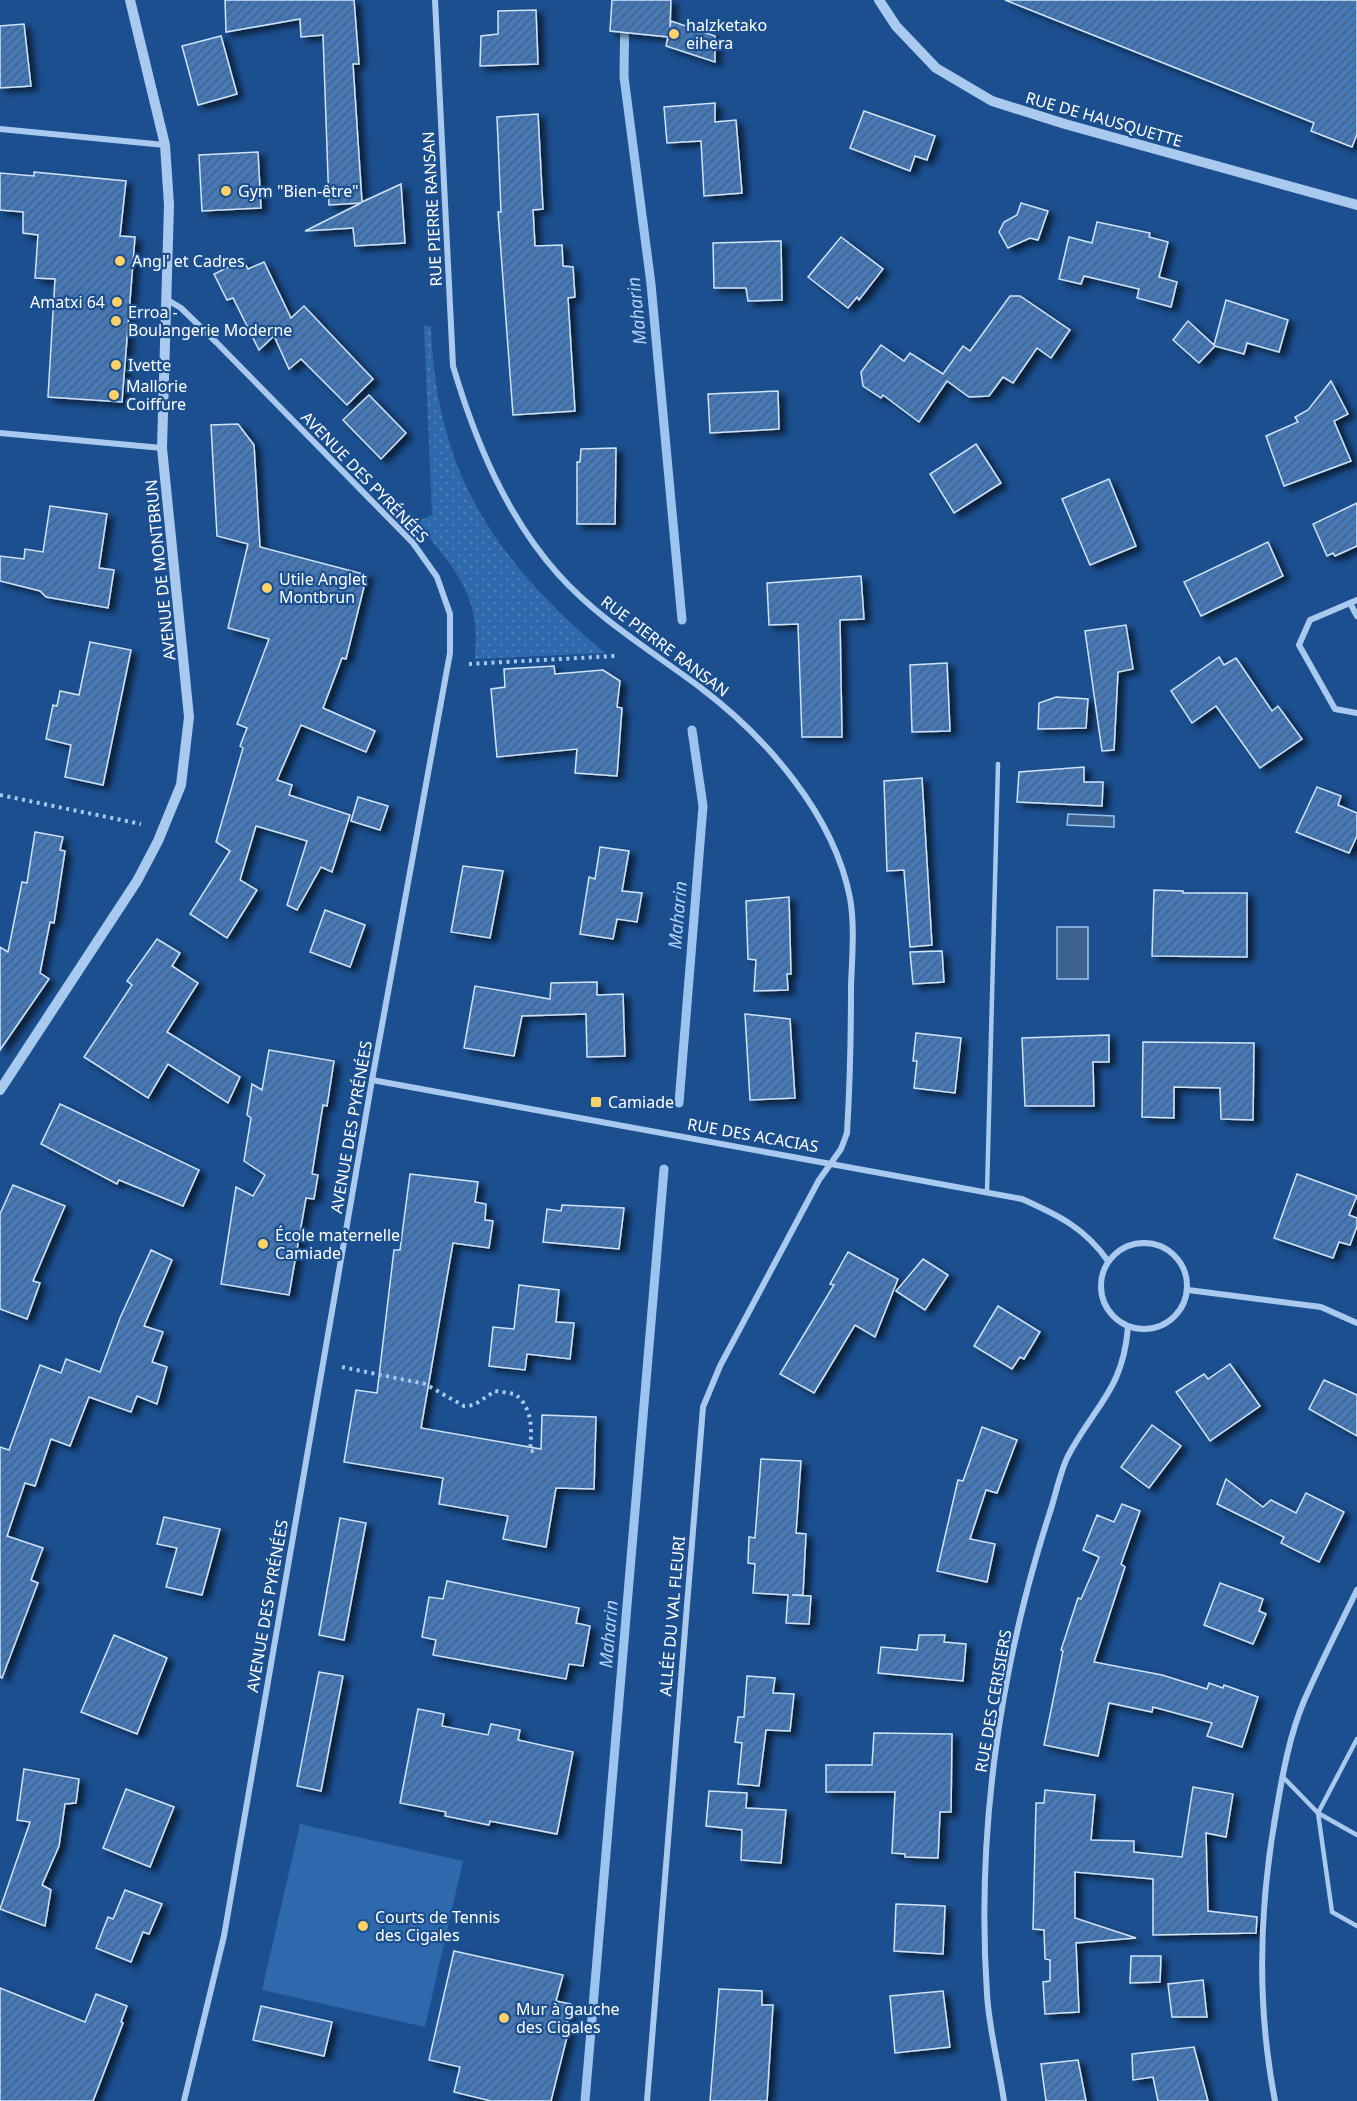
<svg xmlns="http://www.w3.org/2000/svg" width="1357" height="2101" font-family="'Noto Sans',sans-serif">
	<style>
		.grass { fill: url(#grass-dots) }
		.pitch { fill: #2e69ad }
		.water { fill: #3c6290; stroke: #9cc4f0; stroke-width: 1.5 }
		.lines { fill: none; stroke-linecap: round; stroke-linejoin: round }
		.stream { stroke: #9cc4f0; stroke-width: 9 }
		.building { fill: url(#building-hatch); stroke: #cfe3fa; stroke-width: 1.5; filter: url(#shadow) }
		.path { stroke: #a9c9ee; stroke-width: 4; stroke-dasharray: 3 4.5; stroke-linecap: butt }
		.service { stroke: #a9c9ee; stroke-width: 4.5 }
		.minor { stroke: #a9c9ee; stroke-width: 6 }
		.tertiary { stroke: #a9c9ee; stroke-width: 10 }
		.poi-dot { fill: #ffd166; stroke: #1b4f8f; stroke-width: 2 }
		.labels { text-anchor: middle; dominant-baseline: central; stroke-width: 4.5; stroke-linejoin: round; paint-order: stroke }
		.poi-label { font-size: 16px; fill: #fff; stroke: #1b4f8f; text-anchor: start }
		.street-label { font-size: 16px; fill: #fff; stroke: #1b4f8f }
		.water-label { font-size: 18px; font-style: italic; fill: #b5d3f5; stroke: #1b4f8f }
	</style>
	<defs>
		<pattern id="grass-dots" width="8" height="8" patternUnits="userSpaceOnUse" patternTransform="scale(1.5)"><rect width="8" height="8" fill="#2e69ad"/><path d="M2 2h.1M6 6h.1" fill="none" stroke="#4d80b9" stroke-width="1.8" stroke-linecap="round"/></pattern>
		<pattern id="building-hatch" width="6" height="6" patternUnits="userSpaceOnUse" patternTransform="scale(1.5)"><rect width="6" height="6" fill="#4478b7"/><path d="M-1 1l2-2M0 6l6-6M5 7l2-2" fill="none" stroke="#486282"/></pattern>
		<filter id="shadow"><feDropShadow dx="6" dy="4" stdDeviation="3" flood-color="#0009"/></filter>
	</defs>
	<rect width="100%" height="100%" fill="#1b4f8f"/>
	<path class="grass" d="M424,326H431C436,474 495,560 605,653L475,659C475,646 477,631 474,617C468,580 439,550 416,522L432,515Z"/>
	<path class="pitch" d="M300,1824L463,1861L425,2027L262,1990Z"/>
	<g class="water">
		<path d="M1068,814L1114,816V827L1067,825Z"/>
		<rect x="1057" y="927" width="31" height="52"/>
	</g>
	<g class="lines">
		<g class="stream">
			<path d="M625,0L624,77L651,284L682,620"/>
			<path d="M679,1103L703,806L692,730"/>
			<path d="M585,2101L664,1169"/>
		</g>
	</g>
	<g class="building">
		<path d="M225,0H354L359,64H353L362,202L401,184L405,243L355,246L353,228L305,231L361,203L329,205L323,35L301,37L300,19L226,32Z"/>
		<path d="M612,0H671L670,27L671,21L715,36V62L666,46L668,37L610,31Z"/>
		<path d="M1005,0H1357V134L1352,147L1311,131L1314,123Z"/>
		<path d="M536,10L538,64L480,66L481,36L498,34V11Z"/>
		<path d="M24,24L31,86L0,88V26Z"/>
		<path d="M221,36L237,94L198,105L182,46Z"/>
		<path d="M715,103V122L736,120L742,193L704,196L701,141L667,143L664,107Z"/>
		<path d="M864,111L935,136L927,160L915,156L910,171L850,148Z"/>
		<path d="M538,114L543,209L533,210L535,246L562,245L563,266L573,267L575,297L568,298L575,411L513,415L498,212H501L497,117Z"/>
		<path d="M258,152L261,208L202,211L199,155Z"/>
		<path d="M34,172L126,181L120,236L135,237L122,402L48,397L55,279L35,278L38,235L23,233V212L0,210V173L34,176Z"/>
		<path d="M1021,203L1048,211L1038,240L1030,238L1008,248L999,232L1004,222L1017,215Z"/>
		<path d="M1097,222L1150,233L1149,237L1168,242L1159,277L1177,282L1171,307L1137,298L1139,289L1084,276L1081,284L1059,279L1069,237L1092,243Z"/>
		<path d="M841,237L883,269L859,300L857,297L848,308L808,277Z"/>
		<path d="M781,241L782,300L748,301L746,288H714L713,243Z"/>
		<path d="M243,260L248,269L264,262L291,318L304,306L373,379L347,405L301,359L289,369L274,336L259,350L233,298L227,300L214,274Z"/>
		<path d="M1010,296H1020L1070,330L1051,358L1037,348L1013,383L1003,377L989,396L969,397L947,381L919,422L883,395L881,398L863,386L861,372L881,345L904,361L910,353L943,374L963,346L970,351Z"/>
		<path d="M1226,300L1288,320L1279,352L1247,343L1244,354L1215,346L1199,363L1173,340L1188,321L1214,345Z"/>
		<path d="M1331,381L1348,414L1334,421L1351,461L1284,486L1266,436L1298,422L1295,417L1308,410Z"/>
		<path d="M778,391L779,429L710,433L708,394Z"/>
		<path d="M369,395L406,433L381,459L343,420Z"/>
		<path d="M238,424L254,445L260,547L367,575L346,659L342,658L323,708L375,731L366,752L301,725L277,780L292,785L289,795L350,815L332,872L321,867L297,910L287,905L307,841L256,826L240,880L257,890L227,938L190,914L230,851L216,842L243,748L240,746L247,728L237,724L269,639L228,628L248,544L217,536L211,425Z"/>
		<path d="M976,444L1001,483L954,513L930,474Z"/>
		<path d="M616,448L615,524H577V462H580L581,449Z"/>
		<path d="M1109,479L1136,546L1090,565L1062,499Z"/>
		<path d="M1357,503V546L1335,556L1333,553L1327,556L1313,524Z"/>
		<path d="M50,506L107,514L99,568L114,570L108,608L46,597L40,591L0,581V556L24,559L25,549L43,552Z"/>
		<path d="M1268,542L1283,576L1201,616L1184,582Z"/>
		<path d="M861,576L864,619L840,620L842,737H802L798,624L769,625L767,583Z"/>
		<path d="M1126,625L1133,669L1118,672L1114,750L1102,751L1085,631Z"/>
		<path d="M90,642L131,650L103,785L65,777L71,745L46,739L53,705L57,706L60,691L79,695Z"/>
		<path d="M1219,657L1224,665L1236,658L1272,711L1278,706L1302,739L1260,768L1216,706L1192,723L1171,691Z"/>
		<path d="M947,663L950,731L912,732L910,665Z"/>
		<path d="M554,666L555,674L603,670L620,681L617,707L622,708L617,776L575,773L577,749L497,757L491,689L505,687L504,669Z"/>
		<path d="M1056,697L1088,699L1086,728L1038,729L1039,703Z"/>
		<path d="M1084,767V782H1103L1102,806L1017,802L1019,772Z"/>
		<path d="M922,778L932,945L910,947L904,870L887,871L884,781Z"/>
		<path d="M1317,787L1341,796L1338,805L1357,813V836L1349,853L1296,832Z"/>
		<path d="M358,797L388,806L380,830L351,821Z"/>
		<path d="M35,832L63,837L60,850L65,851L54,923L50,922L40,973L49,979L0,1050V947L8,952L22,882L27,883Z"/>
		<path d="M600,847L629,851L622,891L642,893L637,922L617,919L613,939L580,934L589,877L595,879Z"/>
		<path d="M463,866L503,871L490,938L451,932Z"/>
		<path d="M1154,890L1183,891V893H1247V957L1152,956Z"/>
		<path d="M789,897L791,974H787L788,990L754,991L756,960L748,959L746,901Z"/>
		<path d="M325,910L365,925L350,967L310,952Z"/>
		<path d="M157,939L180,953L172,966L198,983L167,1032L240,1077L228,1103L168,1064L148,1098L84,1057L132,985L127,981Z"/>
		<path d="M942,951L944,982L913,984L910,952Z"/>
		<path d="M597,982V995L623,994L625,1056L587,1057L586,1014L522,1016L514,1056L464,1048L475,986L550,999L551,983Z"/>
		<path d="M745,1014L790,1019L795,1098L750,1100Z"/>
		<path d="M916,1033L961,1038L955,1093L914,1088L917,1061H913Z"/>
		<path d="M1109,1035V1062H1093L1094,1106H1025L1022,1038Z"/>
		<path d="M1143,1042L1254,1043L1253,1120L1221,1119L1220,1088L1174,1087V1118L1142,1117Z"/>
		<path d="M269,1050L334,1061L327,1106L323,1105L312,1174L318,1175L314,1199L306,1198L289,1295L221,1284L236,1187L253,1196L265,1175L244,1161L251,1118L247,1115L252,1084L262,1090Z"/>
		<path d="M60,1104L199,1170L183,1206L119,1180L117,1184L41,1144Z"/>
		<path d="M410,1174L478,1182L475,1202L486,1204L485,1220L493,1221L489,1248L453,1243L421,1428L541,1449L542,1415L596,1417L594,1489L556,1488L546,1547L503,1539L508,1516L439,1504L443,1478L344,1462L356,1390L377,1393L394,1250H400Z"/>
		<path d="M1297,1174L1357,1196L1349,1215L1357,1218V1226L1350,1245L1339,1242L1333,1258L1274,1238Z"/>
		<path d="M13,1185L65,1206L33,1281L40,1283L27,1319L0,1309V1214Z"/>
		<path d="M562,1205L624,1208L619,1249L543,1242L547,1209L561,1211Z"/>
		<path d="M151,1250L172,1260L144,1326L163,1332L152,1362L167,1367L157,1404L137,1396L131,1412L89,1397L70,1446L51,1439L35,1486L25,1483L7,1536L43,1548L31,1580L38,1583L2,1678L0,1677V1447L9,1450L40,1365L61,1373L66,1359L100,1372L120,1318Z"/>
		<path d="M848,1252L898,1279L875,1337L855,1325L814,1393L780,1374L834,1285L830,1284Z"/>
		<path d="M923,1259L948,1275L925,1310L896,1291Z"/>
		<path d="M519,1285L559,1290L556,1322L574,1323L570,1359L527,1354L525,1370L489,1366L493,1327L514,1329Z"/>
		<path d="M998,1306L1040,1332L1024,1359L1020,1357L1012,1369L974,1346Z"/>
		<path d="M1230,1364L1260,1406L1210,1441L1176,1392L1204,1374L1208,1379Z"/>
		<path d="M1324,1380L1357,1395V1436L1309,1409Z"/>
		<path d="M1152,1425L1181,1446L1149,1488L1121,1467Z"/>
		<path d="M982,1427L1017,1440L997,1493L986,1490L970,1539L995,1544L987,1582L937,1571L958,1480L963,1481Z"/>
		<path d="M761,1459L801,1461L796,1533L806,1534L803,1595H792L811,1596L809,1624L786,1623L788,1595L753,1593L755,1564L748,1563L749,1537L755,1538Z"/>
		<path d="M1226,1479L1263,1507L1271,1500L1296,1513L1306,1493L1344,1512L1319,1562L1281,1543L1284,1537L1217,1504Z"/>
		<path d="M1122,1504L1140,1511L1121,1564L1125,1567L1094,1662L1162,1675L1207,1689L1209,1683L1223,1688L1224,1685L1258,1697L1242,1747L1207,1736L1212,1723L1153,1707L1152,1712L1109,1703L1098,1756L1044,1745L1063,1651L1061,1650L1078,1598L1081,1599L1099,1557L1083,1550L1097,1515L1114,1522Z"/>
		<path d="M164,1517L220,1529L202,1595L166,1587L177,1548L157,1544Z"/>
		<path d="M340,1518L366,1523L344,1640L319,1635Z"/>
		<path d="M447,1581L579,1608L576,1623L590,1626L583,1666L569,1664L566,1679L433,1655L436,1640L422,1637L429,1597L443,1599Z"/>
		<path d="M1220,1583L1263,1599L1259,1611L1266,1614L1253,1644L1204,1625Z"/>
		<path d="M114,1635L167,1658L137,1734L81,1712Z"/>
		<path d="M919,1635H945L944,1642L966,1644L963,1681L878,1673L881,1647L917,1650Z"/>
		<path d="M319,1672L343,1676L321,1791L297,1786Z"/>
		<path d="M747,1676L775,1678L773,1693L794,1694L790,1731L766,1730L759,1786L738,1784L742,1743L735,1742L738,1717H744Z"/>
		<path d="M418,1709L444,1714L442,1726L488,1735L491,1724L520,1730L518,1740L573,1752L557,1834L490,1821L489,1825L445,1816L446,1812L400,1803Z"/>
		<path d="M874,1733L952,1734L951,1812H940L938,1858L905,1857V1854L892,1853L895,1792H826V1765H872Z"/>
		<path d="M24,1769L79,1779L76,1803L65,1804L59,1846L42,1885L51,1890L45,1926L0,1909L30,1822L17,1820Z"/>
		<path d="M1193,1787L1233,1794L1226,1837L1206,1833L1208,1911L1257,1917L1256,1933L1153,1935V1879L1075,1872V1918L1136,1938L1076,1943L1079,2012L1045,2014L1043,1982L1050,1981V1960L1045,1959L1044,1930L1033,1929L1036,1803H1044L1045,1790L1095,1795L1091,1840L1134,1841V1852L1182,1857Z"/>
		<path d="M126,1789L174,1807L150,1867L103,1848Z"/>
		<path d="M709,1791L747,1793L746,1808L786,1810L781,1863L741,1860L742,1830L706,1826Z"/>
		<path d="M125,1890L162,1904L149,1934L143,1932L131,1962L96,1948L108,1917L113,1919Z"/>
		<path d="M896,1904L945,1906L943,1954L894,1951Z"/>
		<path d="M454,1951L563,1975L556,2001L571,2004L566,2031L568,2033L551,2101H491L454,2092L460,2067L429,2060Z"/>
		<path d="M1131,1956H1161L1160,1982L1130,1983Z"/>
		<path d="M1203,1980L1207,2017H1172L1168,1984Z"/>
		<path d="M0,1988L85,2022L96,1994L127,2006L121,2022L123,2023L93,2101H0Z"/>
		<path d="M719,1989L762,1991V2005H773L767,2101H710Z"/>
		<path d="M943,1991L950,2047L895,2053L890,1996Z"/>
		<path d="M261,2006L332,2022L324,2056L253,2040Z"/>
		<path d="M1194,2047L1208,2101H1158L1153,2077L1133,2080L1132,2054Z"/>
		<path d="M1078,2060L1086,2101H1046L1041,2064Z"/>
	</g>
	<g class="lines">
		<g class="path">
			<path d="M469,664L615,656"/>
			<path d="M0,795L141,824"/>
			<path d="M342,1367L425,1384L464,1406L474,1405L495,1391L515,1394C533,1408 532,1429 530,1451H536"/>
		</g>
		<g class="service">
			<path d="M987,1192L998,764"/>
			<path d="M1357,1739L1318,1813L1332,1912L1357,1926"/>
			<path d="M1282,1776L1318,1813L1357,1835"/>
		</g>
		<g class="minor">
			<path d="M435,0L453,366C475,440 506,516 558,574C599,620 652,651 701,688C767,738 834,815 850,898C855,926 852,957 851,986C851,1035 850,1084 847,1133L841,1149L819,1180L720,1366L703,1407L647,2101"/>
			<path d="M0,129L165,145"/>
			<path d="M166,299L181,308L216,342L413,543L437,577L450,614V653L372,1080L224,1936L184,2101"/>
			<path d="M0,433L162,448"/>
			<path d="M1357,600L1310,620L1299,645L1335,709L1357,713"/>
			<path d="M1350,603L1357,616"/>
			<path d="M372,1080L1022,1199C1058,1215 1085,1228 1108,1261"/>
			<circle cx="1144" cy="1286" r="43"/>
			<path d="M1188,1290L1321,1307L1357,1323"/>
			<path d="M1004,2101C999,2066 989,2029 987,1994C976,1832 1000,1666 1050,1512C1056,1494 1060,1472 1068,1456C1095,1405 1123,1390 1128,1327"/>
			<path d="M1275,2101C1256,2003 1259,1905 1277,1807C1283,1772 1290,1734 1304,1701C1320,1664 1339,1627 1357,1590"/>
		</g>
		<g class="tertiary">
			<path d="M879,0L896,26L936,68L992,101L1065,124L1357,205"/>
			<path d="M0,1090L137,881L158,841L181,785L189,717L162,448L169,205L165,145L130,0"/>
		</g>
	</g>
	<g class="poi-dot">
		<circle cx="674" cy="34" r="6"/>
		<circle cx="226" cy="191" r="6"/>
		<circle cx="120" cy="261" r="6"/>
		<circle cx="117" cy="302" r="6"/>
		<circle cx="116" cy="321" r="6"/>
		<circle cx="116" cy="365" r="6"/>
		<circle cx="114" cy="395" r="6"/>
		<circle cx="267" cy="588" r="6"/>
		<rect x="590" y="1096" width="12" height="12" rx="3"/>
		<circle cx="263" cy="1244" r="6"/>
		<circle cx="363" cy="1926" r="6"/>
		<circle cx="504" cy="2018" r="6"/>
	</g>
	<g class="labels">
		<g class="poi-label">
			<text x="686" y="25">halzketako<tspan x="686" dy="18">eihera</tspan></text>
			<text x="238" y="191">Gym "Bien-être"</text>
			<text x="132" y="261">Angl' et Cadres</text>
			<text x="105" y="302" text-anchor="end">Amatxi 64</text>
			<text x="128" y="312">Erroa -<tspan x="128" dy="18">Boulangerie Moderne</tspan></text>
			<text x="128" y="365">Ivette</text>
			<text x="126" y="386">Mallorie<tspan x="126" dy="18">Coiffure</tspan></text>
			<text x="279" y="579">Utile Anglet<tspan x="279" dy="18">Montbrun</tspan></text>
			<text x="608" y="1102">Camiade</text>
			<text x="275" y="1235">École maternelle<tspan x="275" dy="18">Camiade</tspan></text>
			<text x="375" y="1917">Courts de Tennis<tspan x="375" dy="18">des Cigales</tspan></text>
			<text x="516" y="2009">Mur à gauche<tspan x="516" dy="18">des Cigales</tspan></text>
		</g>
		<g class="street-label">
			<text transform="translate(1104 119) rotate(16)">RUE DE HAUSQUETTE</text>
			<text transform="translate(432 209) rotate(-93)">RUE PIERRE RANSAN</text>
			<text transform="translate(365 477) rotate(46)">AVENUE DES PYRÉNÉES</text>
			<text transform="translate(160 570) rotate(-96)">AVENUE DE MONTBRUN</text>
			<text transform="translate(665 646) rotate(37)">RUE PIERRE RANSAN</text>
			<text transform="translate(351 1127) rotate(-80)">AVENUE DES PYRÉNÉES</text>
			<text transform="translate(753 1135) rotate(10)">RUE DES ACACIAS</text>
			<text transform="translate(267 1606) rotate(-80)">AVENUE DES PYRÉNÉES</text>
			<text transform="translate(672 1616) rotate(-85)">ALLÉE DU VAL FLEURI</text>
			<text transform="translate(993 1701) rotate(-80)">RUE DES CERISIERS</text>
		</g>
		<g class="water-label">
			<text transform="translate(636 311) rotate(-96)">Maharin</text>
			<text transform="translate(677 915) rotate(-85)">Maharin</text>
			<text transform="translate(608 1634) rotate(-85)">Maharin</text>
		</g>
	</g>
</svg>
